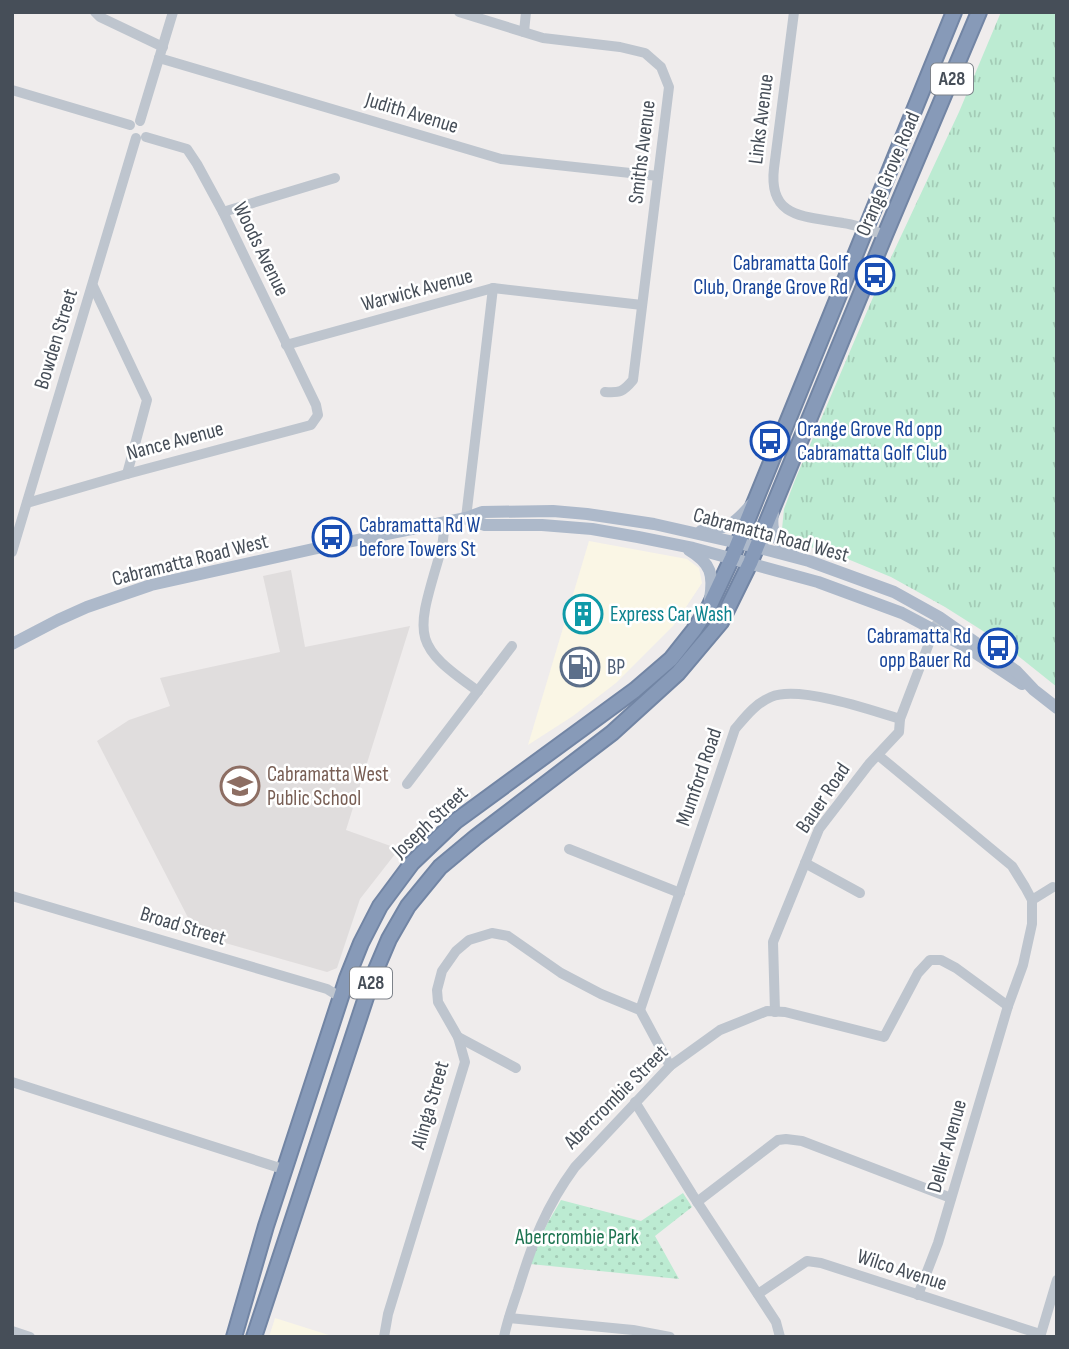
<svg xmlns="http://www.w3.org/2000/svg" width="1069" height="1349" font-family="'Sofia Sans Condensed',sans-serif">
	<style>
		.commercial { fill: #faf6e5 }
		.education { fill: #e0dddd }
		.grass { fill: url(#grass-tufts) }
		.park { fill: url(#park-dots) }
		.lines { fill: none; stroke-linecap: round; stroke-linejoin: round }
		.highway-casing { stroke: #7285a4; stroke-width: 18 }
		.minor { stroke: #bec5ce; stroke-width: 10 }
		.major { stroke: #adb9ca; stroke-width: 12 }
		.highway { stroke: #879ab8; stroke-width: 14 }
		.labels { text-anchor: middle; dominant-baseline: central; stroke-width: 5; stroke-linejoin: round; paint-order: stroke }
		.shield { fill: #fff; stroke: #7e838a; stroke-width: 2 }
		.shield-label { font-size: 19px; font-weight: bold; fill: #464e58 }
		.street-label { font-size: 21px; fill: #464e58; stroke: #fff }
		.transit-label { font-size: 21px; fill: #164399; stroke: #fff; text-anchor: end }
		.culture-label { font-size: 21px; fill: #0d838f; stroke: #fff; text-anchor: start }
		.service-label { font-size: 21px; fill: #4e5e75; stroke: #fff; text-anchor: start }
		.education-label { font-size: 21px; fill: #785e54; stroke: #fff; text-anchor: start }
		.park-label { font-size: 21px; fill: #1c7350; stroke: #fff }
	</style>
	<defs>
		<pattern id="grass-tufts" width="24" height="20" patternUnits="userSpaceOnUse" patternTransform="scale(1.75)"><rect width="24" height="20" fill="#bcebd2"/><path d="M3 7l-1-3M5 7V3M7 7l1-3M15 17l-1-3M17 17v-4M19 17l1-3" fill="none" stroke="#a3cbb6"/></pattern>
		<pattern id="park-dots" width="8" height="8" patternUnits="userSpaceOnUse" patternTransform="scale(1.75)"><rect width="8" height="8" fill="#bcebd2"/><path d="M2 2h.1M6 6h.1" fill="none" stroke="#a3cbb6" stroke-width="1.8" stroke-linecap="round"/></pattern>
	</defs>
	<rect width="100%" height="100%" fill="#efecec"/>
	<g class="commercial">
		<path d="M589,541L687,559L699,568L702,583L674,625L616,683L573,716L528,745Z"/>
		<path d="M275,1318L335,1337H269Z"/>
	</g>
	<path class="education" d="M291,570L305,647L410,626L346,830L399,849L360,899L337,968L327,972L197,935L97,741L129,720L170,706L160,678L280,652L263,576Z"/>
	<path class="grass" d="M1001,12H1057V687L1002,643L945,607L891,577L850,560L789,540L782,529L784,509L795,480L880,281L959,112Z"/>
	<path class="park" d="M683,1193L692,1207L655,1236L679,1279L530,1264L547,1224L561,1200L641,1221Z"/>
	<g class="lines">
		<defs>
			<g id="highway">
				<path d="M234,1337L266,1226L347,978L361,943L380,906L412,863L456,821L635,690L671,659L694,630L709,607L732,558L954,12"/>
				<path d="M254,1337L372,979L389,939L408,906L440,867L476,837L612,733L678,673L721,622L750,563L885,235L979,12"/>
			</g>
		</defs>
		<use href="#highway" class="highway-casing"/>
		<g class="minor">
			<path d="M95,12L100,17L163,47"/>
			<path d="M459,12L543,38L620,47L645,53L661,67L669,87L633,380C623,392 620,393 605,392"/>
			<path d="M794,12L774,168C768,219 805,216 843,223C857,225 871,230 885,235"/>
			<path d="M524,32L526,12"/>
			<path d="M159,58L501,159L658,176"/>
			<path d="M12,90L130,125"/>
			<path d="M140,121L173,12"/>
			<path d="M223,212L335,178"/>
			<path d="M93,286L147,400L127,474"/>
			<path d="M286,345L493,288L642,305"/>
			<path d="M27,503L127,474L311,425L318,415L316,405L223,212L197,164L187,149L146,137"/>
			<path d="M466,518L493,288"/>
			<path d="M444,522C445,538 441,550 437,564C415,638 414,646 478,691"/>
			<path d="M12,552L136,138"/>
			<path d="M878,755L1012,866L1025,887L1032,900"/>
			<path d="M407,784L512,646"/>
			<path d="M569,849L680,893"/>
			<path d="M805,863L860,893"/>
			<path d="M12,896L327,989L340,997"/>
			<path d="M640,1010L735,729C746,716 755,704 771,697C798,685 872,710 900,719"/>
			<path d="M775,1012L773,942L819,829L869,764L899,732L900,719L936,625"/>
			<path d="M458,1037L516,1068"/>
			<path d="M12,1082L286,1170"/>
			<path d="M635,1102L692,1194L776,1322L780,1337"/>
			<path d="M697,1202L778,1140L786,1139L802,1141L951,1198"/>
			<path d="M758,1294L807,1261L821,1263L1040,1334"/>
			<path d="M918,1295L938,1243L1008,1006L1023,965L1032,924V900L1053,887"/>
			<path d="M509,1318L633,1330L670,1337"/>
			<path d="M12,1331L30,1337"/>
			<path d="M384,1337L388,1314L465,1062L458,1037L438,1002L437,990L442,971L456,951L469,940L492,933L508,936L561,973L601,994L640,1010L670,1066"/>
			<path d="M504,1337C507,1321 513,1305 518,1290C533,1241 545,1208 575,1167L670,1066L720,1030L767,1011L785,1012L884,1037L918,973L930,960H941L956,968L1008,1006"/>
			<path d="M1040,1337L1057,1280"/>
		</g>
		<g class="major">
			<path d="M773,514C770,533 777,542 793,552"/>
			<path d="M466,518L485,525H542L592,529L638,537L693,548L818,582L902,613L968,648L1022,684"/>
			<path d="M701,531C731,528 734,524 753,503"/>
			<path d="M689,550C711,563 714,575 710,599"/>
			<path d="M12,644L58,620L87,607L151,585L313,549L466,518L482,512L553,511L587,514L654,524L756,547L809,561L894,592L939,617L1016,671L1034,690L1057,708"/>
		</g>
		<use href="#highway" class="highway"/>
	</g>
	<defs>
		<symbol id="bus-ring" viewBox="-11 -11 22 22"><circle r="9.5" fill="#fff" stroke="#1a4fb4" stroke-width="1.5"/><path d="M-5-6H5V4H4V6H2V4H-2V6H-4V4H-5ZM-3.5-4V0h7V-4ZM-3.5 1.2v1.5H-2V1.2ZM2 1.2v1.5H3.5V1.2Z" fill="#1a4fb4"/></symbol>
		<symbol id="building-ring" viewBox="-11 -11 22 22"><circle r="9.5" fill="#fff" stroke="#0f9aa8" stroke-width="1.5"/><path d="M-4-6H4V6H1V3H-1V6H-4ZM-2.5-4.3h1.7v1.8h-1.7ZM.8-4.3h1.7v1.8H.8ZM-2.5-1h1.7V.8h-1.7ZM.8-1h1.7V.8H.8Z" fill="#0f9aa8"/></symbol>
		<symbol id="fuel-ring" viewBox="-11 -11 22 22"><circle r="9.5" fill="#fff" stroke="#5c6f8a" stroke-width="1.5"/><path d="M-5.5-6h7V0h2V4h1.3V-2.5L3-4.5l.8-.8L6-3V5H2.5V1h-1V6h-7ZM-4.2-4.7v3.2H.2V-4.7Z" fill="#5c6f8a"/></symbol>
		<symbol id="school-ring" viewBox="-11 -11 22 22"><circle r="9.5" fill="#fff" stroke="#8d6e63" stroke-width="1.5"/><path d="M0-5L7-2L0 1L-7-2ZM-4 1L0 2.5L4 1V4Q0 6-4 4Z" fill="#8d6e63"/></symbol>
	</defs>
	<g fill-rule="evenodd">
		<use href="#bus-ring" x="853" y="253" width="44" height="44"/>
		<use href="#bus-ring" x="748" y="419" width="44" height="44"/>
		<use href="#bus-ring" x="310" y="515" width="44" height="44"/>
		<use href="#building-ring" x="561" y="592" width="44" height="44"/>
		<use href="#bus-ring" x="976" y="626" width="44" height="44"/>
		<use href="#fuel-ring" x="558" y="645" width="44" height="44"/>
		<use href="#school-ring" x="218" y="764" width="44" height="44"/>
	</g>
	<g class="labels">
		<g class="shield">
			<rect x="931" y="63.5" width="42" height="31" rx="5"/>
			<rect x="350" y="967.5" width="42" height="31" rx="5"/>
		</g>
		<g class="shield-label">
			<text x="952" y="79">A28</text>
			<text x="371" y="983">A28</text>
		</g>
		<g class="street-label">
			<text transform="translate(412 113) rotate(17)">Judith Avenue</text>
			<text transform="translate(761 119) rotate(-83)">Links Avenue</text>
			<text transform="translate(642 152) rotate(-83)">Smiths Avenue</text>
			<text transform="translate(888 174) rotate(-67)">Orange Grove Road</text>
			<text transform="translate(261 249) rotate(64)">Woods Avenue</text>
			<text transform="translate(417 290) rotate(-15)">Warwick Avenue</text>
			<text transform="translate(56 339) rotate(-73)">Bowden Street</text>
			<text transform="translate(175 441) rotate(-15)">Nance Avenue</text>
			<text transform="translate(771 535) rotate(15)">Cabramatta Road West</text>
			<text transform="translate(190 560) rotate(-14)">Cabramatta Road West</text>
			<text transform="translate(699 777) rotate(-71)">Mumford Road</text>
			<text transform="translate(823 798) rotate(-56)">Bauer Road</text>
			<text transform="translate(430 822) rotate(-43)">Joseph Street</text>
			<text transform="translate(183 926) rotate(17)">Broad Street</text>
			<text transform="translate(616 1097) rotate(-45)">Abercrombie Street</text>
			<text transform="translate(430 1105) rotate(-74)">Alinga Street</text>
			<text transform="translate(947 1146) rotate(-74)">Deller Avenue</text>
			<text transform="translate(902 1270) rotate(18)">Wilco Avenue</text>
		</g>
		<g class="transit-label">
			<text x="848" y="263">Cabramatta Golf<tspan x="848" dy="24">Club, Orange Grove Rd</tspan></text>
			<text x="797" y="429" text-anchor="start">Orange Grove Rd opp<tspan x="797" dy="24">Cabramatta Golf Club</tspan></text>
			<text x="359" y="525" text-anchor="start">Cabramatta Rd W<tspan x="359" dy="24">before Towers St</tspan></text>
			<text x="971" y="636">Cabramatta Rd<tspan x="971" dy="24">opp Bauer Rd</tspan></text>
		</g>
		<g class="culture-label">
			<text x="610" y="614">Express Car Wash</text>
		</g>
		<g class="service-label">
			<text x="607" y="667">BP</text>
		</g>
		<g class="education-label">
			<text x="267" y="774">Cabramatta West<tspan x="267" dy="24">Public School</tspan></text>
		</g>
		<g class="park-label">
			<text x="577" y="1237">Abercrombie Park</text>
		</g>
	</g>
	<rect width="1069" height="1349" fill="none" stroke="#464e58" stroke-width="28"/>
</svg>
